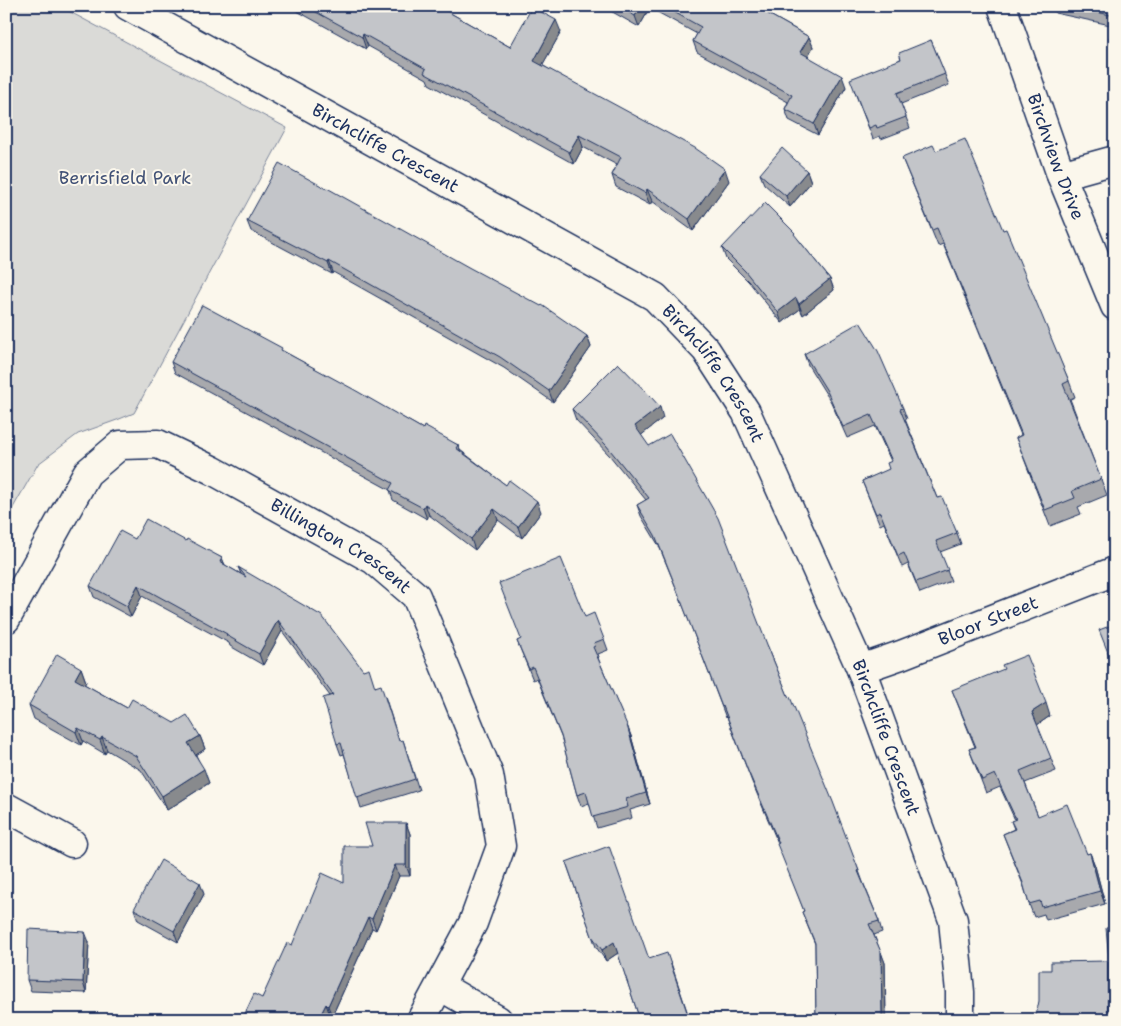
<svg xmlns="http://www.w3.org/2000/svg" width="1121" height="1026" font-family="'Shantell Sans',sans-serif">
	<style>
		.green { fill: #dadad7; stroke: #7a849a }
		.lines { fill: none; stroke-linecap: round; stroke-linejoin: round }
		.minor-casing { stroke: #1b2f5e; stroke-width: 31 }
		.minor { stroke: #fbf7ec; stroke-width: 28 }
		.wall { fill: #a8a9ad; stroke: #1b2f5e }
		.shaded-wall { fill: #888a8d; stroke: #1b2f5e }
		.building { fill: #c3c5c9; stroke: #1b2f5e }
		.labels { text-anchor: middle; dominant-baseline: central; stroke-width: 4; stroke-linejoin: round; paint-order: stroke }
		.street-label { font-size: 18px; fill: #1b2f5e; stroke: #fbf7ec }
		.park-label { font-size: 18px; fill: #415176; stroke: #fbf7ec }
	</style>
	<rect width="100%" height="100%" fill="#fbf7ec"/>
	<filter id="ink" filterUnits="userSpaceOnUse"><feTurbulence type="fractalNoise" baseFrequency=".02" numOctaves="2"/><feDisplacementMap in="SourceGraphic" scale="10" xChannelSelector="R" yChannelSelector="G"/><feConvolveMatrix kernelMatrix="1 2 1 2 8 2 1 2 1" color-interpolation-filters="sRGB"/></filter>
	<g filter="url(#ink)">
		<path class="green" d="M6,6H59L287,128L134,413L117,420L78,434L38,464L6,520Z"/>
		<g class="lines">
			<defs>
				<g id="minor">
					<path id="s1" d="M128,6L655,297L706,350L746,412L861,669L953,920L960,992V1020"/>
					<path id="s2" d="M1002,6L1061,175L1115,306"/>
					<path d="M1061,175L1115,160"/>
					<path id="s3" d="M6,619L87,473L120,445L158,444L212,470L374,560L416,596L489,775L501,846L473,923L421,1020"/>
					<path id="s4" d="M861,669L901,655L1115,571"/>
					<path d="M6,807L72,843"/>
					<path d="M440,986L498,1020"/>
				</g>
			</defs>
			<use href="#minor" class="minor-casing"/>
			<use href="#minor" class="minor"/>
		</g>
		<g class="wall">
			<path d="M288,6H438L510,47L561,32L542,65L729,181L693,231L652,201L650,205L616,187L612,175L617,165L583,147L574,164L429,84L427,79L368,46L366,49Z"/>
			<path d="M607,6H754L809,37L813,47L808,56L846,87L818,135L789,120L785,109L788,102L697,52L693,41L697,34L650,8L639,27L609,10Z"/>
			<path d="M1052,6H1115V26L1055,13Z"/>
			<path d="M1115,28V50L1113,49L1109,38Z"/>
			<path d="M931,40L949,85L901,104L910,128L881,139L880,136L873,139L854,90L900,59Z"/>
			<path d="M936,151L1003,230L1069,381L1075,397L1070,399L1107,495L1078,507L1081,514L1050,526L1016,438L1021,435L943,244L938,246L902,158Z"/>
			<path d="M807,171L811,182L790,207L764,184L760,174Z"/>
			<path d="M247,221L587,336L591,347L553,402L504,368L333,272L332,274L251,231Z"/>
			<path d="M797,238L830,279L834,290L803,315L800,309L782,323L749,282L726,259L722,248Z"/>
			<path d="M283,351L423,429L458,445L460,450L541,512L522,538L498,520L475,550L429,515L427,519L393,500L390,490L175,373L171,362Z"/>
			<path d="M804,354L903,408L907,419H905L937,498L957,533L961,544L940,552L951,581L920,593L908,564L902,567L884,523L880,525L862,481L889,470L891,461L875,426L847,438L831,402L808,365Z"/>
			<path d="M572,409L663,418L641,435L768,647L859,871L863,882L879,921L882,932L874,935L885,963L886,1020H817L816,1017L815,944L802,912L804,911L778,843L752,782L727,717L726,718L679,595L659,546L641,516L637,505L646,500L610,456L576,420Z"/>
			<path d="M135,539L186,541L222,558L225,565L241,574L238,567L376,687L385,696L399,741L403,740L419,790L361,808L344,754L341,755L337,744L330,696L282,631L263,665L230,646L229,643L142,596L131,617L94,597L90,586Z"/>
			<path d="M585,617L604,639L608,650L598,654L599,657L598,658L631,736L650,804L630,810L632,818L597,828L589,803L581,806L577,795L562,739L537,678L533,680L517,641Z"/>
			<path d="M81,668L86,682L84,684L127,708L174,723L200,736L205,749L196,755L209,783L167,810L141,770L107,750L105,754L83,741L81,745L34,719L29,705Z"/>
			<path d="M952,690L1050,716L1037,725L1056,771L1025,783L1038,816L1087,854L1090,853L1095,866L1105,904L1046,920L1044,914L1034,917L1029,904L1024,887L1003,834L1014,829L1011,821L1015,820L1000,787L986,793L969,749L975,747Z"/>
			<path d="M406,823L410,834V876H399L376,930L372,928L332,1016L262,998L292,945L344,883Z"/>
			<path d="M566,862L649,959L671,963L690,1020H640L618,953L606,961L596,947Z"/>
			<path d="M204,894L178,942L138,920L134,909Z"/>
			<path d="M1115,927V970H1113L1109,959Z"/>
			<path d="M89,942L86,993L31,991L27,980Z"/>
		</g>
		<g class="shaded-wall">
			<path d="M641,6H649L650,8L639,27L635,16Z"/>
			<path d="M556,20L561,32L538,73L534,61Z"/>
			<path d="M363,34L368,46L366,49L362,37Z"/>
			<path d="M809,37L813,47L804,63L800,52Z"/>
			<path d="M842,76L846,87L818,135L814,124Z"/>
			<path d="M579,135L583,147L574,164L569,152Z"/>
			<path d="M725,169L729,181L693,231L689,219Z"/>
			<path d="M807,171L811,182L790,207L786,196Z"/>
			<path d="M647,189L652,201L650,205L645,193Z"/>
			<path d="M329,261L333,272L332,274L328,263Z"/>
			<path d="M830,279L834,290L803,315L799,304Z"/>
			<path d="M796,298L800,309L782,323L778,312Z"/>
			<path d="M587,336L591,347L553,402L549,391Z"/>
			<path d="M660,407L663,418L639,437L635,426Z"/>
			<path d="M537,501L541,512L522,538L518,527Z"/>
			<path d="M425,504L429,515L427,519L423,508Z"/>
			<path d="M494,509L498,520L475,550L471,539Z"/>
			<path d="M222,558L226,569L220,562Z"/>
			<path d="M138,585L142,596L131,617L127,606Z"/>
			<path d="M278,620L282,631L263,665L259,654Z"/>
			<path d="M81,668L86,682L80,692L75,679Z"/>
			<path d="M1046,703L1050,716L1037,725L1032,712Z"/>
			<path d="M627,725L631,736L650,804L646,793Z"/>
			<path d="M78,728L83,741L81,745L76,732Z"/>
			<path d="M200,736L205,749L193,757L188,743Z"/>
			<path d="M102,737L107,750L105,754L100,740Z"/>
			<path d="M204,769L209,783L167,810L162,796Z"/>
			<path d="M406,823L410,834V876L406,865Z"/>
			<path d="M1090,853L1095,866L1105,904L1100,891Z"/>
			<path d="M395,865L399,876L376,930L372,919Z"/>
			<path d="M200,883L204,894L178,942L174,931Z"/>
			<path d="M368,917L372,928L332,1016L328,1006Z"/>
			<path d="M85,932L89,942L86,993L83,982Z"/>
			<path d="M614,942L618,953L606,961L602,950Z"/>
			<path d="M881,952L885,963L886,1020H883L882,1016Z"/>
			<path d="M1108,961L1112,972V1020H1107Z"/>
			<path d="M326,1004L330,1015L328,1020H318Z"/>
		</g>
		<g class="building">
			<path d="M305,6H438L510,47L532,7L556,20L534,61L695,148L725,169L689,219L647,189L645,193L612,175L621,157L579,135L569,152L424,73L426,69L363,34L362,37Z"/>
			<path d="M618,6H641L635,16Z"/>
			<path d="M663,6H754L809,37L800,52L842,76L814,124L785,109L792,95L693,41L701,27Z"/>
			<path d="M1069,6H1115V16Z"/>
			<path d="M1115,28V41L1109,38Z"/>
			<path d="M931,40L945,74L897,93L906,117L877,128L876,125L869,128L850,79L901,59L899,53Z"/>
			<path d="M965,139L1003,230L1006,229L1069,381L1063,384L1101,479L1072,491L1075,498L1045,510L1016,438L1022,435L937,228L932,230L902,158L933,145L936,151Z"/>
			<path d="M782,148L807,171L786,196L760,174Z"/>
			<path d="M279,163L327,189V188L470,268L541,306L542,305L587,336L549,391L500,357L329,261L328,263L247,221Z"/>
			<path d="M765,203L795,233L794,234L830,279L799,304L796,298L778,312L745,271L722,248Z"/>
			<path d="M202,305L282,348L281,350L353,389L423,429L424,426L458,445L456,448L506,485L509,480L537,501L518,527L494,509L471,539L425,504L423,508L389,490L393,483L171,362Z"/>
			<path d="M860,322L878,351L903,408L900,409L937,498L942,497L957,533L936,541L948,570L916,582L904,553L898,556L880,512L876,514L862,481L889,469L887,463L892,461L871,415L843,427L827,391L804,354Z"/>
			<path d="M618,363L651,397L660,407L635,426L649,446L670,434L718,518L768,647L789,698L790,697L833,802L859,871H858L879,921L869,924L881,952L882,1016L816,1017L815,943L802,912L804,911L777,844L779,843L748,771L723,706L722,707L675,585L655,535L637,505L649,498L606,445L572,409Z"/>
			<path d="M146,519L186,541L187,539L222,558L220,562L246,577L238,567L322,616L363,670L369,668L375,687L381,685L399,741L403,740L415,779L357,798L341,743L337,744L323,698L333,695L278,620L259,654L226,635L227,634L138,585L127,606L90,586L120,531L135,539Z"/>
			<path d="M561,558L585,617L594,613L604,639L594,643L595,646L593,647L627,725L646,793L626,799L628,807L593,817L586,792L577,795L561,736L533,667L529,669L517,641L521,639L499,583Z"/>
			<path d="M1115,624V670L1099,630Z"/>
			<path d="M57,654L81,668L75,679L127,708L132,699L174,723L187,715L200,736L188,743L204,769L162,796L136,756L102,737L100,740L78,728L76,732L29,705Z"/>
			<path d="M1027,655L1046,703L1032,712L1051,758L1020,771L1038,816L1067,804L1087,854L1090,853L1100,891L1042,907L1040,901L1029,904L1023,883L1003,834L1015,829L1011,821L1016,819L995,774L982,780L969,749L976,747L952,690L1004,669L1002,665Z"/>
			<path d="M365,823H406V865H395L372,919L368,917L328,1006L326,1004L318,1020H242L254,994L262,998L287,943L292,945L322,873L344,883V846H372Z"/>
			<path d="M609,846L649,959L667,953L687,1012L665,1020H640L614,942L602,950L592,936L566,862Z"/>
			<path d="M161,860L200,883L174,931L134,909Z"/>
			<path d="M1115,927V958L1109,959L1106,928Z"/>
			<path d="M28,929L85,932L83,982L27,980Z"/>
			<path d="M1108,961V1013L1107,1020H1035L1039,1001V970H1051V962Z"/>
		</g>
	</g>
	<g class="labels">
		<g class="street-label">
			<text stroke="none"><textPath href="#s1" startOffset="294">Birchcliffe Crescent</textPath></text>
			<text stroke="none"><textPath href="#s2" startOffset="160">Birchview Drive</textPath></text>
			<text stroke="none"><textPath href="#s1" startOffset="699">Birchcliffe Crescent</textPath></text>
			<text stroke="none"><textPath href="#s3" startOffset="458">Billington Crescent</textPath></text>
			<text stroke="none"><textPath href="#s4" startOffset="136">Bloor Street</textPath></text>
			<text stroke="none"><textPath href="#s1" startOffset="1104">Birchcliffe Crescent</textPath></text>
		</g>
		<g class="park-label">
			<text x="125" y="178">Berrisfield Park</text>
		</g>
	</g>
	<rect width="1121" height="1026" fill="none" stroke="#fbf7ec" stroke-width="25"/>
	<rect x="12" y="12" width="1096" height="1001" fill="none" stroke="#1b2f5e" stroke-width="2" filter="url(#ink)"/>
</svg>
